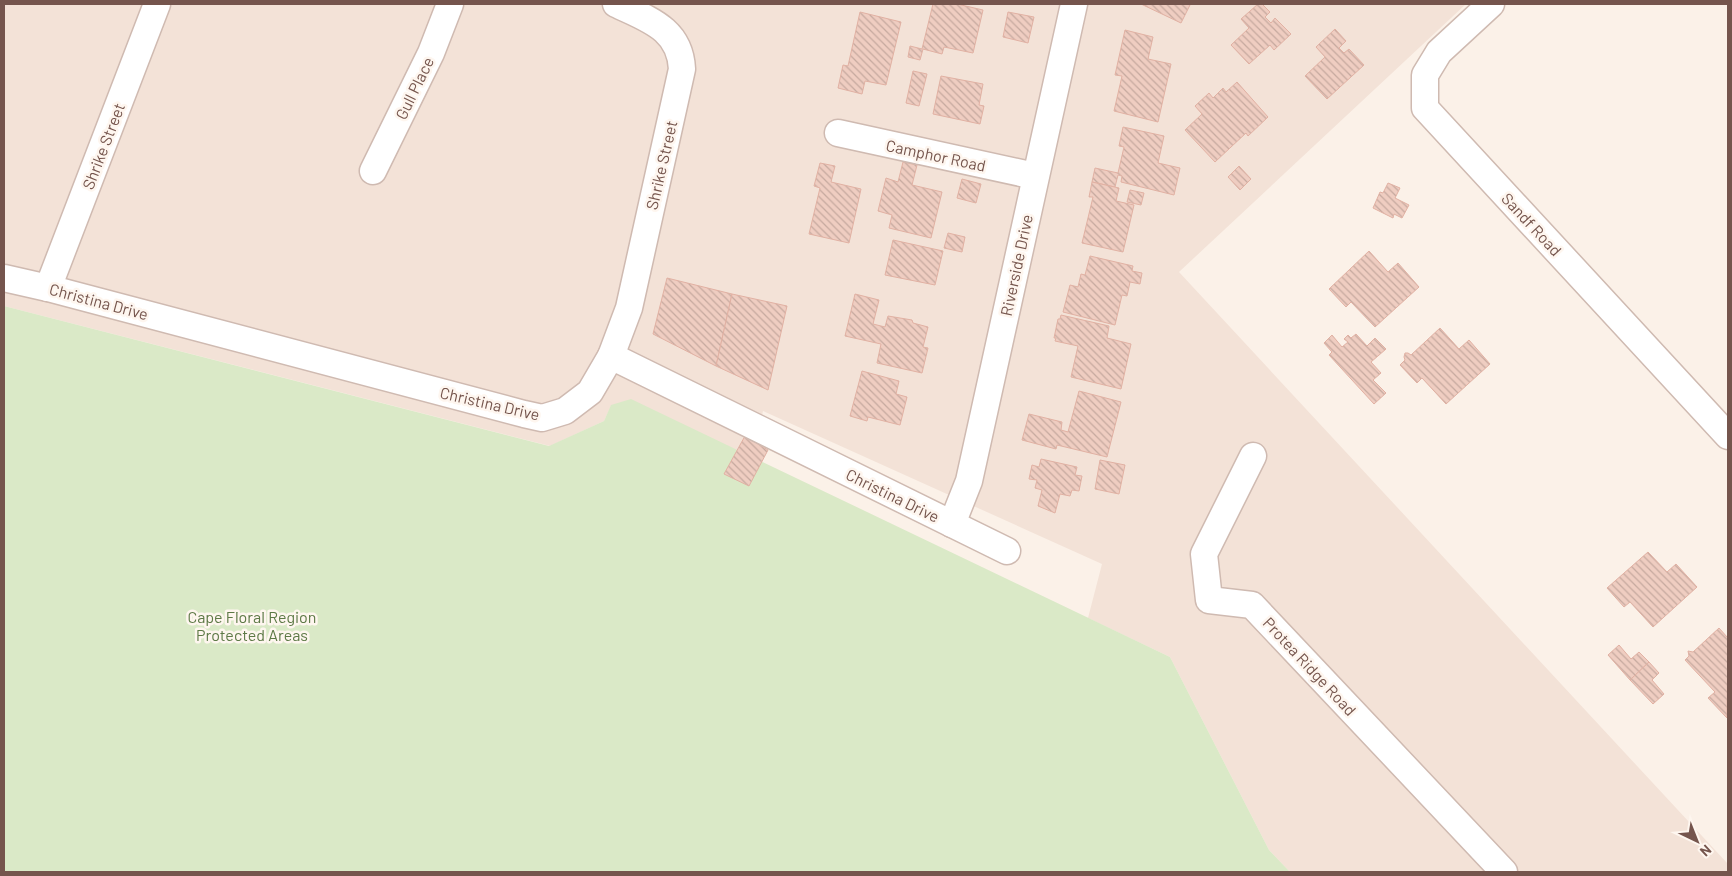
<svg xmlns="http://www.w3.org/2000/svg" width="1732" height="876" font-family="Barlow,sans-serif">
	<style>
		.residential { fill: #f3e2d7 }
		.green { fill: #dae9c7 }
		.building { fill: url(#building-back-hatch); stroke: #e1b1a3 }
		.lines { fill: none; stroke-linecap: round; stroke-linejoin: round }
		.minor-casing { stroke: #cfbab1; stroke-width: 29 }
		.minor { stroke: #fff; stroke-width: 26 }
		.labels { text-anchor: middle; dominant-baseline: central; stroke-width: 5; stroke-linejoin: round; paint-order: stroke }
		.street-label { font-size: 16px; fill: #75554d; stroke: #fef6ef }
		.park-label { font-size: 16px; fill: #5d7946; stroke: #fef6ef }
	</style>
	<defs>
		<pattern id="building-back-hatch" width="6" height="6" patternUnits="userSpaceOnUse" patternTransform="scale(1.25)"><rect width="6" height="6" fill="#efcdc1"/><path d="M-1 5l2 2M0 0l6 6M5-1l2 2" fill="none" stroke="#c6a99f"/></pattern>
	</defs>
	<rect width="100%" height="100%" fill="#fbf1e8"/>
	<path class="residential" d="M4,4H1466L1179,272L1728,864V872H1290L1269,850L1170,657L1088,618L1102,564L763,411L746,482L611,406L604,421L550,446L4,306Z"/>
	<path class="green" d="M4,306L549,446L604,421L611,405L631,399L1170,657L1269,850L1290,872H4Z"/>
	<g class="building">
		<path d="M933,4H957L983,10L973,53L944,47L942,54L923,49L920,60L908,57L910,46L922,49Z"/>
		<path d="M1141,4H1188L1190,5L1181,23Z"/>
		<path d="M1258,4H1262L1270,12L1265,17L1271,23L1275,18L1291,34L1274,50L1270,45L1249,64L1231,45L1249,28L1241,19Z"/>
		<path d="M860,12L901,22L886,85L865,81L862,94L838,88L843,65L848,66Z"/>
		<path d="M1008,12L1034,17L1028,43L1003,37Z"/>
		<path d="M1335,29L1346,41L1339,48L1344,53L1349,49L1364,65L1327,99L1305,76L1325,57L1316,47Z"/>
		<path d="M1125,30L1153,37L1148,59L1171,64L1158,122L1114,111L1122,76L1115,75Z"/>
		<path d="M913,71L927,74L919,106L906,103Z"/>
		<path d="M941,76L983,84L979,105L984,106L980,124L933,114Z"/>
		<path d="M1237,82L1268,117L1248,136L1246,133L1215,162L1185,130L1202,114L1195,106L1209,93L1213,98L1223,88L1226,92Z"/>
		<path d="M1123,127L1164,136L1158,163L1180,168L1174,195L1121,182L1122,176L1118,175L1115,187L1092,182L1095,168L1118,173L1124,147L1119,146Z"/>
		<path d="M903,162L917,165L912,185L942,192L931,238L889,228L892,215L878,211L886,178L898,182Z"/>
		<path d="M820,163L835,166L831,182L861,189L849,243L809,234L820,188L814,186Z"/>
		<path d="M1239,166L1251,179L1240,190L1228,177Z"/>
		<path d="M962,179L981,184L976,203L957,198Z"/>
		<path d="M1092,182L1119,188L1116,201L1134,205L1123,252L1082,243L1093,197H1089Z"/>
		<path d="M1388,183L1400,188L1395,198L1409,205L1402,218L1394,214L1393,218L1373,208L1380,192L1383,193Z"/>
		<path d="M1130,190L1144,193L1141,205L1127,202Z"/>
		<path d="M948,233L965,237L962,252L944,248Z"/>
		<path d="M893,240L943,251L935,285L885,275Z"/>
		<path d="M1369,251L1388,272L1398,263L1419,287L1375,327L1351,302L1346,307L1329,289Z"/>
		<path d="M1090,256L1133,266L1132,271L1142,273L1140,284L1130,282L1127,296L1122,295L1115,325L1063,312L1070,285L1078,287L1081,274L1085,275Z"/>
		<path d="M667,278L732,294L716,366L653,334Z"/>
		<path d="M732,294L787,306L768,390L716,366Z"/>
		<path d="M855,294L879,300L873,324L885,327L888,316L912,320L913,323L928,327L923,347L928,348L922,373L877,363L881,344L845,336Z"/>
		<path d="M1061,315L1109,326L1107,338L1131,344L1121,389L1071,377L1078,346L1055,341L1056,338H1054L1058,319H1060Z"/>
		<path d="M1440,328L1459,349L1469,340L1490,364L1446,404L1422,378L1417,383L1400,365L1405,360L1404,357L1405,353H1408L1411,355Z"/>
		<path d="M1356,334L1367,346L1375,338L1386,349L1371,362L1381,373L1373,380L1386,393L1374,404L1329,355L1332,352L1324,343L1332,335L1342,347L1348,342L1344,339L1348,335L1351,338Z"/>
		<path d="M862,371L899,381L896,394L907,397L900,425L868,417L867,421L850,416Z"/>
		<path d="M1079,391L1121,402L1107,457L1057,445L1056,449L1022,440L1029,414L1062,422L1061,430L1068,432Z"/>
		<path d="M745,436L768,450L749,486L724,474Z"/>
		<path d="M1041,459L1077,467L1075,475L1082,476L1079,491L1072,490L1070,496L1060,494L1055,513L1038,506L1042,490L1035,488L1037,480L1029,479L1032,465L1039,467Z"/>
		<path d="M1100,460L1125,465L1119,494L1095,489Z"/>
		<path d="M1648,552L1667,572L1676,564L1697,587L1653,627L1630,602L1624,607L1607,588Z"/>
		<path d="M1719,628L1728,638L1727,718L1708,698L1715,692L1685,660L1689,656L1688,651L1693,652Z"/>
		<path d="M1619,645L1631,659L1639,652L1649,662L1630,680L1608,655Z"/>
		<path d="M1649,662L1659,673L1652,680L1664,694L1653,704L1630,680Z"/>
	</g>
	<g class="lines">
		<defs>
			<g id="minor">
				<path d="M1491,4L1439,52L1425,75V108L1728,436"/>
				<path d="M838,133L1035,176"/>
				<path d="M373,171L431,53L450,4"/>
				<path d="M4,278L48,288L524,414L542,418L565,411L590,392L611,356L1007,551"/>
				<path d="M48,288L157,4"/>
				<path d="M611,356L629,308L682,69C680,28 647,19 616,4"/>
				<path d="M1253,456L1204,554L1209,600L1252,605L1504,872"/>
				<path d="M952,524L969,481L1074,4"/>
			</g>
		</defs>
		<use href="#minor" class="minor-casing"/>
		<use href="#minor" class="minor"/>
	</g>
	<g class="labels">
		<g class="street-label">
			<text transform="translate(414 88) rotate(-64)">Gull Place</text>
			<text transform="translate(103 146) rotate(-69)">Shrike Street</text>
			<text transform="translate(936 155) rotate(12)">Camphor Road</text>
			<text transform="translate(661 165) rotate(-77)">Shrike Street</text>
			<text transform="translate(1532 224) rotate(47)">Sandf Road</text>
			<text transform="translate(1016 265) rotate(-78)">Riverside Drive</text>
			<text transform="translate(99 301) rotate(15)">Christina Drive</text>
			<text transform="translate(490 403) rotate(13)">Christina Drive</text>
			<text transform="translate(893 495) rotate(26)">Christina Drive</text>
			<text transform="translate(1310 666) rotate(47)">Protea Ridge Road</text>
		</g>
		<g class="park-label">
			<text x="252" y="616">Cape Floral Region<tspan x="252" dy="18">Protected Areas</tspan></text>
		</g>
	</g>
	<rect width="1732" height="876" fill="none" stroke="#75554d" stroke-width="10"/>
	<g transform="translate(1697 841) rotate(137)" stroke="#fef6ef" stroke-width="4" paint-order="stroke">
	<path d="M0-4L9 19L0 12L-9 19Z" fill="#75554d"/>
	<text y="-8" font-size="14" font-weight="bold" text-anchor="middle" fill="#75554d">N</text>
	</g>
</svg>
